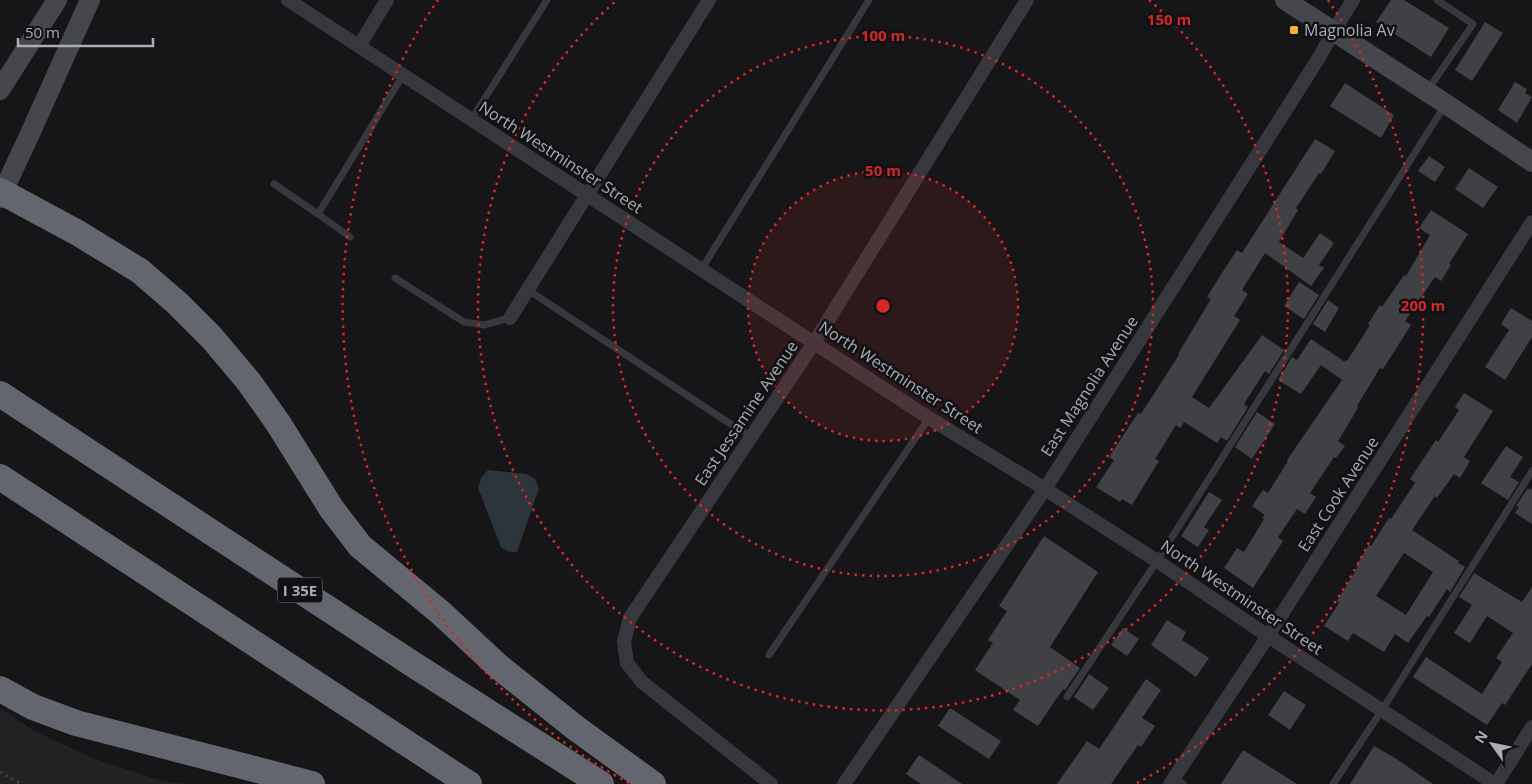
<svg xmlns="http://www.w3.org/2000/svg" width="1532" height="784" font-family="'Open Sans',sans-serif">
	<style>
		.built { fill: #222225 }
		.water { fill: #2c353c }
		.building { fill: #404145; fill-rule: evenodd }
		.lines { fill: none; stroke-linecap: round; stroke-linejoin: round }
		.path { stroke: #3d3f44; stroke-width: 3; stroke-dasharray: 2.5 4; stroke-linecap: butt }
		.lane { stroke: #37383d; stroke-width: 7 }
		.street { stroke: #37383d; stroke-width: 14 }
		.secondary { stroke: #45474d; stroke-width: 20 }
		.highway { stroke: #63666e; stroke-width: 26 }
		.ring { fill: none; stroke: #d62828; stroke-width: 2.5; stroke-dasharray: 2.5 5 }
		.poi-dot { fill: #f2b134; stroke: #111113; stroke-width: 2 }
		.labels { text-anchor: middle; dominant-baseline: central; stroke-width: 5; stroke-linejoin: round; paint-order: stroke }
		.shield { fill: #111113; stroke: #7b7e86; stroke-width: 1 }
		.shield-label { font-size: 15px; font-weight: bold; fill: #a8adb8 }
		.poi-label { font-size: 16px; fill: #a8adb8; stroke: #111113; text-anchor: start }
		.street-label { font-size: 16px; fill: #a8adb8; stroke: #111113 }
		.centre { fill: #d62828; stroke: #111113; stroke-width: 2.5 }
		.ring-label { font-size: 15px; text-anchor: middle; font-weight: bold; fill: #d62828; stroke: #111113; stroke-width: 5; stroke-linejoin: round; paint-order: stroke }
	</style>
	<rect width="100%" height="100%" fill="#161618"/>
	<path class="built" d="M0,708L36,732L95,759L162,781L186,784H0Z"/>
	<path class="water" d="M488,470L527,474L535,479L539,488L517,552H509L501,547L478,488L481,478Z"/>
	<g class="building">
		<path d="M1391,0H1404L1449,28L1431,57L1376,22Z"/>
		<path d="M1485,22L1503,33L1472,81L1455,70Z"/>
		<path d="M1515,82L1527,89L1525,93L1532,97L1517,123L1498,110Z"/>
		<path d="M1345,83L1394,115L1381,138L1330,106Z"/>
		<path d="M1315,139L1335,151L1321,174L1319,173L1296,208L1298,210L1279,242L1303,258L1320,233L1334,243L1319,265L1324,268L1311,286L1265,253L1242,290L1248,294L1234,316L1240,320L1192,397L1209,408L1262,335L1284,350L1269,374L1265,371L1244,404L1248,407L1227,441L1221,437L1217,443L1184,422L1180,428L1176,425L1155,459L1159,461L1132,505L1122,499L1120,502L1096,487L1114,460L1109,457L1138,413L1141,414L1179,355L1178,354L1211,299L1207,297L1220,276L1237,250L1242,253Z"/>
		<path d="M1429,156L1445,167L1435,182L1418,171Z"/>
		<path d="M1469,168L1498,187L1483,208L1455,189Z"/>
		<path d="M1431,210L1468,234L1449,264L1451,265L1441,281L1435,277L1405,321L1411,325L1383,369L1380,368L1357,406L1358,408L1338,441L1345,446L1336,458L1334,457L1310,493L1316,497L1305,514L1297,509L1278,537L1283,541L1253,588L1224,568L1237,548L1244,552L1264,519L1262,518L1265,515L1252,506L1263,490L1268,493L1288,461L1287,460L1342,380L1321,365L1301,394L1278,380L1292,357L1297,360L1311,339L1345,362V360L1347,361L1370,325L1368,324L1380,305L1382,307L1404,275L1406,276L1430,235L1419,228Z"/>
		<path d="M1299,282L1319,295L1304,319L1284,306Z"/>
		<path d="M1328,300L1339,308L1325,332L1313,324Z"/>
		<path d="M1511,308L1532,321V337L1505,380L1485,367L1509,330L1501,324Z"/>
		<path d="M1464,393L1493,411L1464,457L1470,461L1460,478L1454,474L1437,498L1435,496L1412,530L1459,561L1458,563L1465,567L1450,592L1447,589L1429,617L1427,616L1408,643L1395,634L1384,652L1353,633L1348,641L1324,626L1339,603L1337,601L1358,567L1356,566L1369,545L1371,546L1389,518L1391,519L1415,483L1410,479L1436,440L1438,442L1459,410L1455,407ZM1404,553L1433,572L1406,615L1376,596Z"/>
		<path d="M1257,412L1275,424L1252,459L1235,447Z"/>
		<path d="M1506,446L1523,457L1510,477L1519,482L1508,500L1481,483Z"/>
		<path d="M1528,488L1530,490L1532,488V524L1515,513L1519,507L1516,506Z"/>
		<path d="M1209,492L1222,500L1204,527L1209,530L1198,547L1181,536Z"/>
		<path d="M1044,536L1098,572L1050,647L1080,668L1065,690L1063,689L1038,726L1013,710L1020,700L975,670L993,643L988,640L1007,611L999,606Z"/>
		<path d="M1474,573L1522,602L1532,587V664L1505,705L1502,703L1487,725L1413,677L1426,657L1482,694L1502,662L1496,658L1513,633L1487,616L1470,643L1454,633L1472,605L1459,597Z"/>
		<path d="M1167,620L1186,632L1182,640L1209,658L1196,677L1151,645Z"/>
		<path d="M1123,628L1139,639L1127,656L1111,645Z"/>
		<path d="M1089,674L1109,688L1093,710L1074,697Z"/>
		<path d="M1146,679L1161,690L1142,718L1155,726L1141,747L1138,745L1111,784H1057L1087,741L1099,749Z"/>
		<path d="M1284,691L1306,705L1290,730L1268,715Z"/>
		<path d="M950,708L1001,741L989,759L938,726Z"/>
		<path d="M1374,746L1395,758L1433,784H1350Z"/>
		<path d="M1243,750L1297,784H1221Z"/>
		<path d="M919,755L962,784H921L906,774Z"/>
	</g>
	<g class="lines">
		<path class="path" d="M0,772L21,784"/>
		<g class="lane">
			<path d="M1427,91L1473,24L1437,0"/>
			<path d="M471,120L547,0"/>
			<path d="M274,184L318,214L403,75"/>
			<path d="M318,214L350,237"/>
			<path d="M701,270L869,0"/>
			<path d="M395,278L464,322L484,325L510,318"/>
			<path d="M528,290L732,425L752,436"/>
			<path d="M769,655L929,418"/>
			<path d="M1067,697L1157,561L1445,105"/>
			<path d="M1175,778L1183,784"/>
			<path d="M1333,784L1382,710L1532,471"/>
		</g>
		<g class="street">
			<path d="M288,0L929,418L1045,489L1157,561L1268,636L1495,784"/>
			<path d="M359,46L387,0"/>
			<path d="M510,318L709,0"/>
			<path d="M771,784L642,682L627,663L624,642L630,618L814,343L1027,0"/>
			<path d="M844,784L1045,489L1320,56L1333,32L1353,0"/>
			<path d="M1170,784L1268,636L1532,222"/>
			<path d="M1496,784L1532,727"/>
		</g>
		<g class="secondary">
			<path d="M1285,0L1446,104L1532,162"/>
			<path d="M0,90L57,0"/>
			<path d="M0,198L29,136L90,0"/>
		</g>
		<g class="highway">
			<path d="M0,191L78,233L140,271L177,303L212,338L249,382L278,423L331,508L360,546L441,613L499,667L577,729L653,784"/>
			<path d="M0,394L414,665L601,784"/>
			<path d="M0,477L469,784"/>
			<path d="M0,689L33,707L76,723L312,784"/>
		</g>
	</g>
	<circle cx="883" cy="306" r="135" fill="#d62828" fill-opacity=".12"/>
	<g class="ring">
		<circle cx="883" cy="306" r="135"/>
		<circle cx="883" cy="306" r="270"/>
		<path d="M1149 0A405 405 0 1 1 617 0"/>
		<path d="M629 783A540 540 0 0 1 438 0M1328 0A540 540 0 0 1 1137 783"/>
	</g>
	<rect class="poi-dot" x="1289" y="25" width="10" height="10" rx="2.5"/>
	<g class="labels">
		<rect class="shield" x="277.5" y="577.5" width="45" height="25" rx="4"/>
		<g class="shield-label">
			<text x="300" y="590">I 35E</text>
		</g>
		<g class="poi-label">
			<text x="1304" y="30">Magnolia Av</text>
		</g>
		<g class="street-label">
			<text transform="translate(561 157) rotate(33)">North Westminster Street</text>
			<text transform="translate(901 377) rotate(33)">North Westminster Street</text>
			<text transform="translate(1089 386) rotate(-57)">East Magnolia Avenue</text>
			<text transform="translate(746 413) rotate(-56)">East Jessamine Avenue</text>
			<text transform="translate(1338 494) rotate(-57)">East Cook Avenue</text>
			<text transform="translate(1242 597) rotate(34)">North Westminster Street</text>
		</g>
	</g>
	<circle cx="883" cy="306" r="8" class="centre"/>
	<g class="ring-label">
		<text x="1169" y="25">150 m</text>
		<text x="883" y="41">100 m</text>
		<text x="883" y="176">50 m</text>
		<text x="1423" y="311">200 m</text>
	</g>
	<g transform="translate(1492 744) rotate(303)" stroke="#111113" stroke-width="4" paint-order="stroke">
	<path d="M0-4L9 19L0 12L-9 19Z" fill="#a8adb8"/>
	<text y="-8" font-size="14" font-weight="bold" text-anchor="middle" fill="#a8adb8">N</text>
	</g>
	<path d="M18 38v8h135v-8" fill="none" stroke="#a8adb8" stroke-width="2.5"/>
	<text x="25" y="38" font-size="15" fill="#a8adb8" stroke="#111113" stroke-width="4" paint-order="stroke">50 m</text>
</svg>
